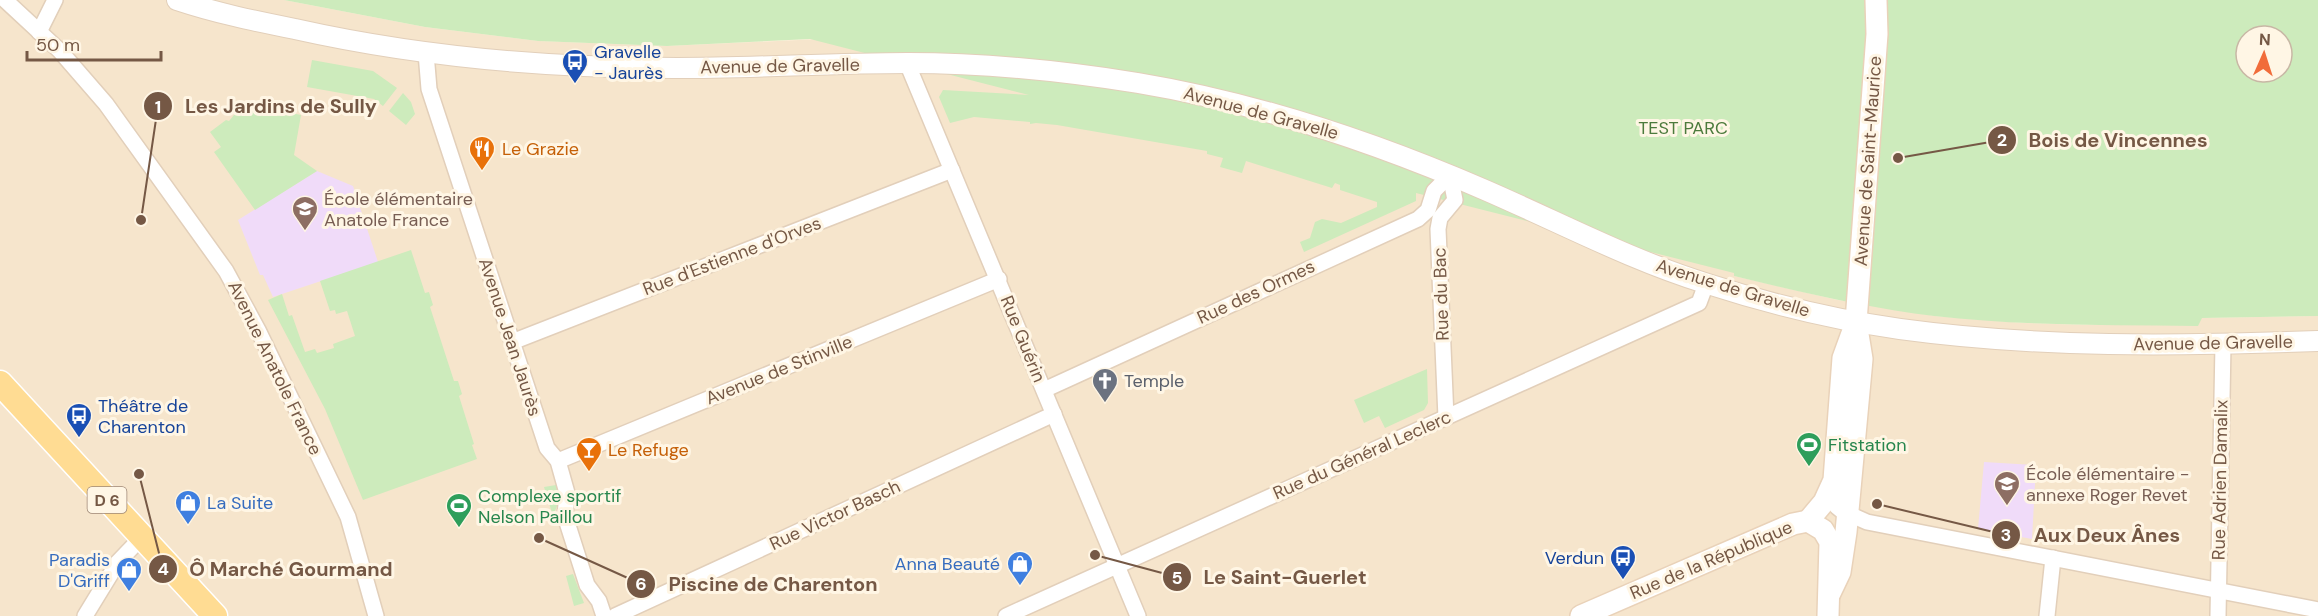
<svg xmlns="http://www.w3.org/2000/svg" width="2318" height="616" font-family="'DM Sans',sans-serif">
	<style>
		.residential { fill: #f6e5cc }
		.education { fill: #f0dbf9 }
		.green { fill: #cdebbc; fill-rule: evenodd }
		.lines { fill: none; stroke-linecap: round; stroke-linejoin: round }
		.minor-casing { stroke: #e2cfba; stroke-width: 18 }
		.tertiary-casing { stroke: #e2cfba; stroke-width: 22 }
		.secondary-casing { stroke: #e9d2b9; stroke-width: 24 }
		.primary-casing { stroke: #fff; stroke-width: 27 }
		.minor { stroke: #fff; stroke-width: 15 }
		.tertiary { stroke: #fff; stroke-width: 20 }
		.secondary { stroke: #fff; stroke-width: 21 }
		.primary { stroke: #ffdc93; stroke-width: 24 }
		.labels { text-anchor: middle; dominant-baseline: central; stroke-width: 6; stroke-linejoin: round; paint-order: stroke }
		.shield { fill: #fff6e5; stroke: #9e8775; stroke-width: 1.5 }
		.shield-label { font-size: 16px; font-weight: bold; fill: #755845 }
		.transit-label { font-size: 18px; fill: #164399; stroke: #fff6e5; text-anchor: start }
		.street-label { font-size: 18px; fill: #755845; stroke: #fff6e5 }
		.park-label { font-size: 18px; fill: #4c7b3c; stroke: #fff6e5 }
		.food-label { font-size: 18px; fill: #c56008; stroke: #fff6e5; text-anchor: start }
		.education-label { font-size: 18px; fill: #785e54; stroke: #fff6e5; text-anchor: start }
		.worship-label { font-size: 18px; fill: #5b616d; stroke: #fff6e5; text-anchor: start }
		.leisure-label { font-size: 18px; fill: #27864d; stroke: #fff6e5; text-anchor: start }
		.shop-label { font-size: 18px; fill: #366cbe; stroke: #fff6e5; text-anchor: end }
		.leader { fill: none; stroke: #755845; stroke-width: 2 }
		.callout-dot { fill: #755845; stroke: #fff6e5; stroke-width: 2 }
		.mark-label { font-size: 18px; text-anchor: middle; font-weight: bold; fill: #fff }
		.callout-label { font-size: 20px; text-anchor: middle; font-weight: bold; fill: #755845; stroke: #fff6e5; stroke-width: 6; stroke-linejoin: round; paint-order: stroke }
	</style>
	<rect width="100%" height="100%" fill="#fef3de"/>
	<path class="residential" d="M0,0H284L425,27L538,41L667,46L820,39L1735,265L1734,276L1838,300L1935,316L2023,323L2086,325L2202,318L2318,316V616H0Z"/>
	<g class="education">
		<path d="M317,171L353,186L378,262L273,297L263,275H260L238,220Z"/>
		<path d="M1984,462L2036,465L2032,539L1978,529Z"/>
	</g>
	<g class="green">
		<path d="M284,0H2318V316L2202,318L2198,326C2110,325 2022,326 1934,316C1867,308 1800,292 1734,276V273L1416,193V201L1304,252L1300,242L1310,238L1315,222L1322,219L1341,223L1377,207V202L1340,190V185L1335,183L1332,188L1246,161L1242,173L1220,167L1223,158L1207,154V151L1057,125L1036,123L1030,124V122L974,117L950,123L939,97L943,90L1029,95L810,39L667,46L538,41L425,27ZM2246,36H2282V72H2246Z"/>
		<path d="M312,60L373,71L397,88L383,106L374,99L307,87Z"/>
		<path d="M403,93L411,102L415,114L406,125L389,111Z"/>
		<path d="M244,103L301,115L294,155L317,171L255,210L214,152L221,147L210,132L226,120L229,121Z"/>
		<path d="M411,250L425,293L429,292L433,305L430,307L454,381H458L462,394L459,396L474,444L472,445L477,459L363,500L325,409L268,300L282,294L289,316L292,315L305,352L315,349L317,353L334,348L333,344L355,336L347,311L336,314L335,310L330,311L320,281Z"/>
		<path d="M1427,369L1428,403L1424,410L1385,428L1379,416L1364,423L1354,400Z"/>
		<path d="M556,485L559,501L553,516L544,487Z"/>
		<path d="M573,574L584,603L574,606L566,576Z"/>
	</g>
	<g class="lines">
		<defs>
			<g id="minor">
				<path d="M5,0L60,51L106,104L226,271L258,330L348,517L376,616"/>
				<path d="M39,32L55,0"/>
				<path d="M426,53L429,89L547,448L558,461L567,493L565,516L587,585L599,601L604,616"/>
				<path d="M907,63L1138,616"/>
				<path d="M512,342L952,170"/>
				<path d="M1044,390L1418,219L1428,210L1434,191L1450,175"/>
				<path d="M1446,418L1438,229L1440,218L1455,200L1450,175"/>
				<path d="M558,461L999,279"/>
				<path d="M1834,482L1837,507L1842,511L1867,522L2318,610"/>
				<path d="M85,616L118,562L142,537"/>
				<path d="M615,616L1054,414"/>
				<path d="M1006,616L1699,303L1706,284"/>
				<path d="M2047,616L2053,558"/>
				<path d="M2218,616L2223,344"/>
			</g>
			<path id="tertiary" d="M177,0C216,13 255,21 295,29C420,57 549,68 677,68C754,68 831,63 908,63C985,63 1063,71 1138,83C1258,103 1374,142 1485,190C1559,222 1630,260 1708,284C1770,304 1835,320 1900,329C2039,348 2179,346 2318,341"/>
			<g id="secondary">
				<path d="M1808,521L1824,502L1834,480L1843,358L1855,325"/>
				<path d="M1808,521L1823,530L1830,542L1828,616"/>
				<path d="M1830,593L1840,572L1846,532L1861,370L1862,359L1856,322L1877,34L1876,0"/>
				<path d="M1581,616L1793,524L1808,521"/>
			</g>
			<path id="primary" d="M0,383L215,616"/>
		</defs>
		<use href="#minor" class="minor-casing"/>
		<use href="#tertiary" class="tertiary-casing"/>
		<use href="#secondary" class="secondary-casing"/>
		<use href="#primary" class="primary-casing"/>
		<use href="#minor" class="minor"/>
		<use href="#tertiary" class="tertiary"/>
		<use href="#secondary" class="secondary"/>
		<use href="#primary" class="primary"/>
	</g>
	<defs>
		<symbol id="bus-pin" viewBox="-11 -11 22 30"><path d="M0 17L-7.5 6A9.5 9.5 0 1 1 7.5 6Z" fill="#1a4fb4" stroke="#fff6e5"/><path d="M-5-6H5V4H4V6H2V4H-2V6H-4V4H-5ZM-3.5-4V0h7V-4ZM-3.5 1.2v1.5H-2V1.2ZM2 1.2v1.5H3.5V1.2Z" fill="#fff"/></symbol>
		<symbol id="restaurant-pin" viewBox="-11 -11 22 30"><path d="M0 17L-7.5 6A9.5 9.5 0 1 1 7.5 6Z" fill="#e8710a" stroke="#fff6e5"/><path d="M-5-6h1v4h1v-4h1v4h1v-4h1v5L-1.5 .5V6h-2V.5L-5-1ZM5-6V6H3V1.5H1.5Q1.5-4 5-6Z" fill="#fff"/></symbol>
		<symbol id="school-pin" viewBox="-11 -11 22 30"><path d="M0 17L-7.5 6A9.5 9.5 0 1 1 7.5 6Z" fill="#8d6e63" stroke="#fff6e5"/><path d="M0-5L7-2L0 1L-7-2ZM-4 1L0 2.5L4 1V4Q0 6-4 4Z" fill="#fff"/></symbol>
		<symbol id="church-pin" viewBox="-11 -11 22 30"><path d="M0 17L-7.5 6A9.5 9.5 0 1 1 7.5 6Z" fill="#6b7280" stroke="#fff6e5"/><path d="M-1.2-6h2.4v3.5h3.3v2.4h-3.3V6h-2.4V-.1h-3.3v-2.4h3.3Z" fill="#fff"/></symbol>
		<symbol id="stadium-pin" viewBox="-11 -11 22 30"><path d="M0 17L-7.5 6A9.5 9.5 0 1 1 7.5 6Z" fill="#2e9e5b" stroke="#fff6e5"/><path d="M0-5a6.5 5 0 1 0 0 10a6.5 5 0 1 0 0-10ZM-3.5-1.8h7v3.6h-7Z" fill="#fff"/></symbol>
		<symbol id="bar-pin" viewBox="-11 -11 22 30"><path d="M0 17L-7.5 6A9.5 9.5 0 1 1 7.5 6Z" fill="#e8710a" stroke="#fff6e5"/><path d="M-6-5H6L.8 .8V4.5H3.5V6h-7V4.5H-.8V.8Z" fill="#fff"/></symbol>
		<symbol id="shop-pin" viewBox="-11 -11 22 30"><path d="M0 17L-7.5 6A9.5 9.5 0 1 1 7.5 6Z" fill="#3f7fe0" stroke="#fff6e5"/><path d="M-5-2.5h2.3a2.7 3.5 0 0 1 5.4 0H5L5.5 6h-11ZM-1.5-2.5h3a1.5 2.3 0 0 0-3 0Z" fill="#fff"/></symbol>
	</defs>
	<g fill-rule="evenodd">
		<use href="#bus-pin" x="560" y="47" width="30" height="40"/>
		<use href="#restaurant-pin" x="467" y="134" width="30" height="40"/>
		<use href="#school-pin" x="290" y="194" width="30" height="40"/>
		<use href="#church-pin" x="1090" y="366" width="30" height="40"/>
		<use href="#bus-pin" x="64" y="401" width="30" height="40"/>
		<use href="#stadium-pin" x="1794" y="430" width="30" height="40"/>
		<use href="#bar-pin" x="574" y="435" width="30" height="40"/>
		<use href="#school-pin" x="1992" y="469" width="30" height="40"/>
		<use href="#shop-pin" x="173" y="488" width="30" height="40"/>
		<use href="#stadium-pin" x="444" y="491" width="30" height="40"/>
		<use href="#bus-pin" x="1608" y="543" width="30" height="40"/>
		<use href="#shop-pin" x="1005" y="549" width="30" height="40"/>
		<use href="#shop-pin" x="114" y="555" width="30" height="40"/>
	</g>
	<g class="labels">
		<rect class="shield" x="87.5" y="487" width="39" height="26" rx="4.5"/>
		<g class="shield-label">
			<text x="107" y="500">D 6</text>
		</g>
		<g class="transit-label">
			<text x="594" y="52">Gravelle<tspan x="594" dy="21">- Jaurès</tspan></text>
			<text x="98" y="406">Théâtre de<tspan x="98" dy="21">Charenton</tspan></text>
			<text x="1604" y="558" text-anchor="end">Verdun</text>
		</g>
		<g class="street-label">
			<text transform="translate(780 66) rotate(-1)">Avenue de Gravelle</text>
			<text transform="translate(1261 113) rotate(15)">Avenue de Gravelle</text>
			<text transform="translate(1868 161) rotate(-86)">Avenue de Saint-Maurice</text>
			<text transform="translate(732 256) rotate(-21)">Rue d'Estienne d'Orves</text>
			<text transform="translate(1733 288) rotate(17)">Avenue de Gravelle</text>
			<text transform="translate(1256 292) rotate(-25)">Rue des Ormes</text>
			<text transform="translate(1441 294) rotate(-92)">Rue du Bac</text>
			<text transform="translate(510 337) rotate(72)">Avenue Jean Jaurès</text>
			<text transform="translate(1023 339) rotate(68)">Rue Guérin</text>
			<text transform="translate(2213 343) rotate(-1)">Avenue de Gravelle</text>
			<text transform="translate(275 368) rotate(64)">Avenue Anatole France</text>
			<text transform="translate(779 370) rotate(-22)">Avenue de Stinville</text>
			<text transform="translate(1362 455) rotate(-24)">Rue du Général Leclerc</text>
			<text transform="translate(2220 480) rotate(-89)">Rue Adrien Damalix</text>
			<text transform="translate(835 515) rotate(-25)">Rue Victor Basch</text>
			<text transform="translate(1711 560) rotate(-23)">Rue de la République</text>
		</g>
		<g class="park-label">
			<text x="1683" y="128">TEST PARC</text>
		</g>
		<g class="food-label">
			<text x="502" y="149">Le Grazie</text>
			<text x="608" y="450">Le Refuge</text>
		</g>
		<g class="education-label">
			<text x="324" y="199">École élémentaire<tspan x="324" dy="21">Anatole France</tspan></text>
			<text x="2026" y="474">École élémentaire -<tspan x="2026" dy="21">annexe Roger Revet</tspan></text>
		</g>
		<g class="worship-label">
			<text x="1124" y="381">Temple</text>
		</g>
		<g class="leisure-label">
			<text x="1828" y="445">Fitstation</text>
			<text x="478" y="496">Complexe sportif<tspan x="478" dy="21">Nelson Paillou</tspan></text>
		</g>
		<g class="shop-label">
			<text x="207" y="503" text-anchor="start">La Suite</text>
			<text x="110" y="560">Paradis<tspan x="110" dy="21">D'Griff</tspan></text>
			<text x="1000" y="564">Anna Beauté</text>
		</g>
	</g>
	<path class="leader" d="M141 220L158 106M1898 158L2002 140M1877 504L2006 535M139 474L163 569M1095 555L1177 577M539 538L641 584"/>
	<g class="callout-dot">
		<circle cx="141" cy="220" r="6"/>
		<circle cx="1898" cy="158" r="6"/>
		<circle cx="1877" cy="504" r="6"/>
		<circle cx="139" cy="474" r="6"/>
		<circle cx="1095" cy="555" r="6"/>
		<circle cx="539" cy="538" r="6"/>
		<circle cx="158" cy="106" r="15"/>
		<circle cx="2002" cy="140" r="15"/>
		<circle cx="2006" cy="535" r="15"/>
		<circle cx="163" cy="569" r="15"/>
		<circle cx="1177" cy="577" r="15"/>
		<circle cx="641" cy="584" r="15"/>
	</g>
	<g class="mark-label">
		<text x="158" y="113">1</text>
		<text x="2002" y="146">2</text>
		<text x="2006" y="541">3</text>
		<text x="163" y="575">4</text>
		<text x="1177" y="584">5</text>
		<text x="641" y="590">6</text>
	</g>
	<g class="callout-label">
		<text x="281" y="113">Les Jardins de Sully</text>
		<text x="2118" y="147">Bois de Vincennes</text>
		<text x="2107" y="542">Aux Deux Ânes</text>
		<text x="291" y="576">Ô Marché Gourmand</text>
		<text x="1285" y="584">Le Saint-Guerlet</text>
		<text x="773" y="591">Piscine de Charenton</text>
	</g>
	<g transform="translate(2264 54) rotate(3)"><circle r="28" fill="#fff6e5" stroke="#c8b7a5" stroke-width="1.5"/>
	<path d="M0-4.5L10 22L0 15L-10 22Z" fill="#f16c3a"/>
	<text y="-9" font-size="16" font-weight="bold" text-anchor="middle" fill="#755845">N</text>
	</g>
	<path d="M27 51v9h134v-9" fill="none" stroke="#755845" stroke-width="3"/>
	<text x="36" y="51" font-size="18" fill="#755845" stroke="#fff6e5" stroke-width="4.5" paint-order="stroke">50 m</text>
</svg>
